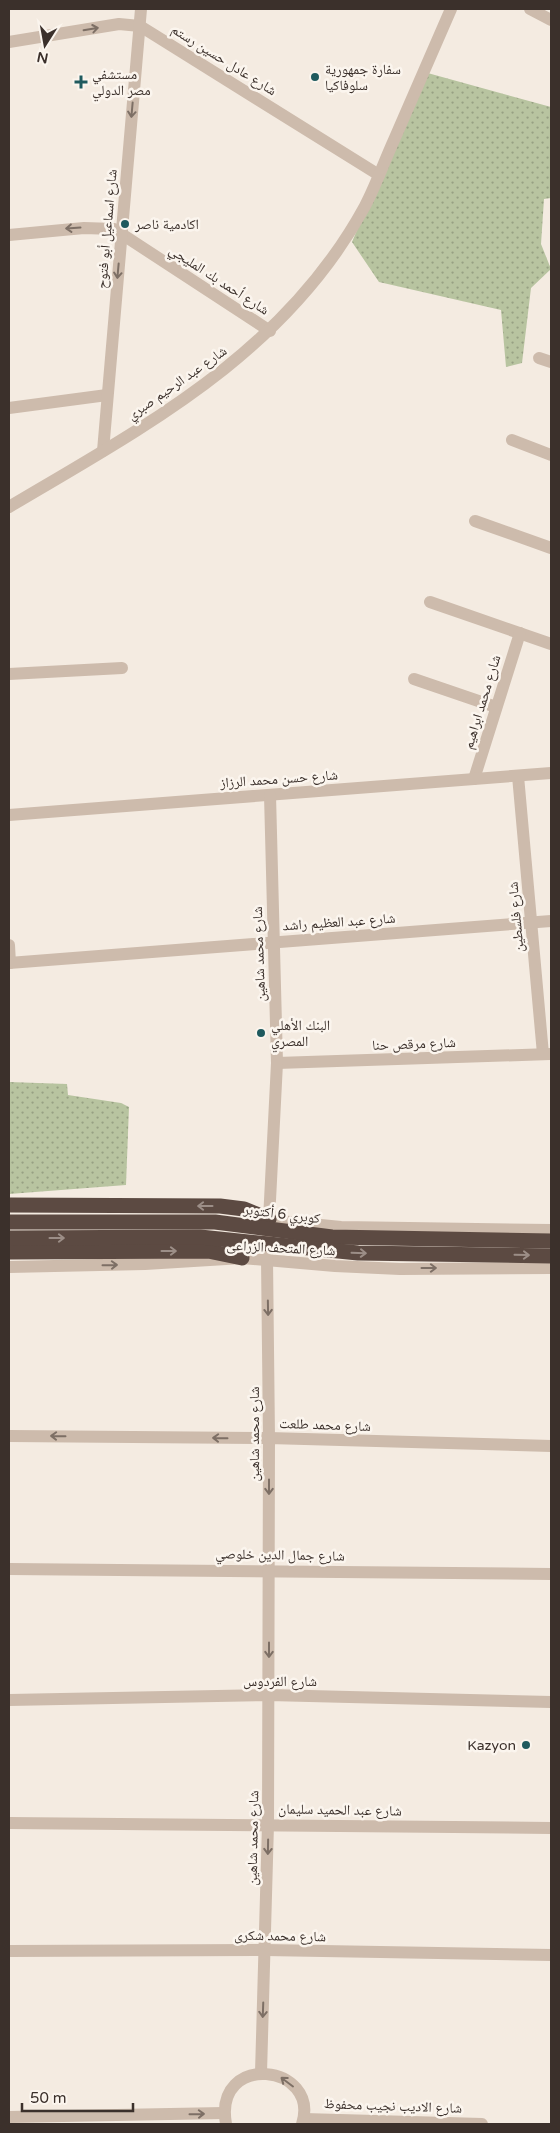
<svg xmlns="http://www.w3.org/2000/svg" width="560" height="2133" font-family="'Varela Round','Noto Naskh Arabic',sans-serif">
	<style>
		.grass { fill: url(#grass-dots) }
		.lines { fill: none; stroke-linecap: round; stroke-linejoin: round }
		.minor { stroke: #cdbbac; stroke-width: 12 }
		.tertiary { stroke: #cdbbac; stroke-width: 12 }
		.motorway { stroke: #5c4a42; stroke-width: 15 }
		.motorway-bridge { stroke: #5c4a42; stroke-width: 15 }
		.oneway { stroke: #7d6f65 }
		.oneway2 { stroke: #9c8e87 }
		.poi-dot { fill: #1f5a5e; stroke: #fbf5ee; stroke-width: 2 }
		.labels { text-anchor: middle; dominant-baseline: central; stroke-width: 5; stroke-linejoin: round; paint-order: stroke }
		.street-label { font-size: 14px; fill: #3b302b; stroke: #fbf5ee }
		.poi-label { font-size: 14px; fill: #3b302b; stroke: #fbf5ee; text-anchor: start }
	</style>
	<defs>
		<pattern id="grass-dots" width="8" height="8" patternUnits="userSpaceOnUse" patternTransform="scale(1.25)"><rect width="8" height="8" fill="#b8c4a0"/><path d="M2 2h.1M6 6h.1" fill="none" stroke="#97a083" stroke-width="1.8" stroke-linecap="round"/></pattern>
	</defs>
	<rect width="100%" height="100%" fill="#f4ebe1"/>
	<g class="grass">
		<path d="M424,72L551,107V198L544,199L541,244L551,269L531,288L522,363L506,367L501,310L379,282L352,242Z"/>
		<path d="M9,1082L67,1084L68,1095L121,1103L129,1107L126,1185L9,1194Z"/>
	</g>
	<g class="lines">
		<g class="minor">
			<path d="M530,9L551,20"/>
			<path d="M9,42L119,24L140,26L379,175"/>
			<path d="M9,235L84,228L114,229L270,331"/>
			<path d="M539,358L551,362"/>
			<path d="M9,408L107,395"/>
			<path d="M512,440L551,455"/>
			<path d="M103,451L141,9"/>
			<path d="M9,507C147,425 285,353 365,206C376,185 384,162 394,140C413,97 432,53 451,9"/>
			<path d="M475,521L551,548"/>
			<path d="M430,602L551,644"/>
			<path d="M9,674L122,668"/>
			<path d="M414,679L496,707"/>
			<path d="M518,776L543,1054"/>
			<path d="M474,779L520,633"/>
			<path d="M9,815L551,773"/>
			<path d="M9,945L10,963"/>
			<path d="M9,963L551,921"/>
			<path d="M277,1063L550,1054"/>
			<path d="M267,1259L277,1063L270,795"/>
			<path d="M9,1569L551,1574"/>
			<path d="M9,1700L269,1695L551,1702"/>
			<path d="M9,1823L551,1828"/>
			<path d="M9,1951L265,1950L551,1955"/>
			<path d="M261,2073L268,1824L269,1438L551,1446"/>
			<path d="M9,2117L224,2113"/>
			<path d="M304,2119L482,2124"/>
			<path d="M226,2124C213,2051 321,2064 302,2124"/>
		</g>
		<g class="tertiary">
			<path d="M259,1219L341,1227L551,1230"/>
			<path d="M9,1267L145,1264L242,1258L335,1266L400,1269L551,1268"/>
			<path d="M9,1436L269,1438L267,1259"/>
		</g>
		<g class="motorway">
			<path d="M9,1205L220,1206L244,1209L269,1219"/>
			<path d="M9,1252L208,1251L242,1258"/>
		</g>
		<g class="motorway-bridge">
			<path d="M9,1222H215L332,1237L551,1241"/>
			<path d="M9,1238L200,1237L358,1253L551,1256"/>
		</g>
	</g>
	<defs><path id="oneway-shaft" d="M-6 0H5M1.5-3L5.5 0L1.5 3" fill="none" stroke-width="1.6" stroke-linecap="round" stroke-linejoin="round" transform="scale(1.25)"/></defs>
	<g class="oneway">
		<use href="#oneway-shaft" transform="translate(91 29) rotate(-9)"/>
		<use href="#oneway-shaft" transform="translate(132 110) rotate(95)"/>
		<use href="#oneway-shaft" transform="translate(73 228) rotate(176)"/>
		<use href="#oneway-shaft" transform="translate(118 271) rotate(95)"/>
		<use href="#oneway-shaft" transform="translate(110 1265) rotate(-1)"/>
		<use href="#oneway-shaft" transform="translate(429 1268)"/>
		<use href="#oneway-shaft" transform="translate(268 1308) rotate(89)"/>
		<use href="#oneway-shaft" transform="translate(58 1436) rotate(-179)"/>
		<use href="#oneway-shaft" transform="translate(220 1438) rotate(-179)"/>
		<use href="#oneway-shaft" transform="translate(269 1487) rotate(90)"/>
		<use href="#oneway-shaft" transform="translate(269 1650) rotate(90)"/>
		<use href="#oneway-shaft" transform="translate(268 1847) rotate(91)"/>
		<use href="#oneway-shaft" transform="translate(263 2010) rotate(92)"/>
		<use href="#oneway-shaft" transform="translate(287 2082) rotate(-143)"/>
		<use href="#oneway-shaft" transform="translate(197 2114) rotate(-1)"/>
	</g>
	<g class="oneway2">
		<use href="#oneway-shaft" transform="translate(205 1206) rotate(-180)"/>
		<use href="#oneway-shaft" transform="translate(57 1238)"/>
		<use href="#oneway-shaft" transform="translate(169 1251)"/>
		<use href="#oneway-shaft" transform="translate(359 1253) rotate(2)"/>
		<use href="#oneway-shaft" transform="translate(522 1255) rotate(1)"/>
	</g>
	<g class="poi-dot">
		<circle cx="315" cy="77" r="5"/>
		<path d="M78.5 74.5h5v5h5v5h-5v5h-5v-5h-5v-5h5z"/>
		<circle cx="125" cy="224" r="5"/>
		<circle cx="261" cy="1033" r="5"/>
		<circle cx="526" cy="1745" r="5"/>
	</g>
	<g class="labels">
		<g class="street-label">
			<text transform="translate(224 60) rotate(32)">شارع عادل حسين رستم</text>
			<text transform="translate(107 229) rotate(-85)">شارع اسماعيل أبو فتوح</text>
			<text transform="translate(219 280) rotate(33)">شارع أحمد بك المليجي</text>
			<text transform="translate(177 383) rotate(-35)">شارع عبد الرحيم صبري</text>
			<text transform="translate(482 702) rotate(-73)">شارع محمد ابراهيم</text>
			<text transform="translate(279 779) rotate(-4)">شارع حسن محمد الرزاز</text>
			<text transform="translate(516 917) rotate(-95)">شارع فلسطين</text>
			<text transform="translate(339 922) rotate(-4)">شارع عبد العظيم راشد</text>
			<text transform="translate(259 954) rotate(-92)">شارع محمد شاهين</text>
			<text transform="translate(414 1044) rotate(-2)">شارع مرقص حنا</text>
			<text transform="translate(282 1214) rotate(7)">كوبري 6 أكتوبر</text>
			<text transform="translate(281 1248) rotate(3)">شارع المتحف الزراعى</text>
			<text transform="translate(325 1425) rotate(2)">شارع محمد طلعت</text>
			<text transform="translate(254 1434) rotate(-90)">شارع محمد شاهين</text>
			<text transform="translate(280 1555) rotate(1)">شارع جمال الدين خلوصي</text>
			<text x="280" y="1681">شارع الفردوس</text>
			<text transform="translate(340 1810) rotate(1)">شارع عبد الحميد سليمان</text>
			<text transform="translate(253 1838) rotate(-89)">شارع محمد شاهين</text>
			<text transform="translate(280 1936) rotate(1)">شارع محمد شكرى</text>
			<text transform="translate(393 2106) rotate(2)">شارع الاديب نجيب محفوظ</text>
		</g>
		<g class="poi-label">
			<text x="325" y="69">سفارة جمهورية<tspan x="325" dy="16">سلوفاكيا</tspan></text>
			<text x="92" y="74">مستشفي<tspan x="92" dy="16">مصر الدولي</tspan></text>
			<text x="135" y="224">اكادمية ناصر</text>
			<text x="271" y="1025">البنك الأهلي<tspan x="271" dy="16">المصري</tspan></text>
			<text x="516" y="1745" text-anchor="end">Kazyon</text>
		</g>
	</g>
	<rect width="560" height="2133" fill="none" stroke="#3b302b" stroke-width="20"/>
	<g transform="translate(45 45) rotate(191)" stroke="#fbf5ee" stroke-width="4" paint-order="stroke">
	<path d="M0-4L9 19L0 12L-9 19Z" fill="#3b302b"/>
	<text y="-8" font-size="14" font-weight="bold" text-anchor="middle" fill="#3b302b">N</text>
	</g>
	<path d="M22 2103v8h111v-8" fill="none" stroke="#3b302b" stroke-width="2.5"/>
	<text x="30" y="2103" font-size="15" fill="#3b302b" stroke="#fbf5ee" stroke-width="4" paint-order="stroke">50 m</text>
</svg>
